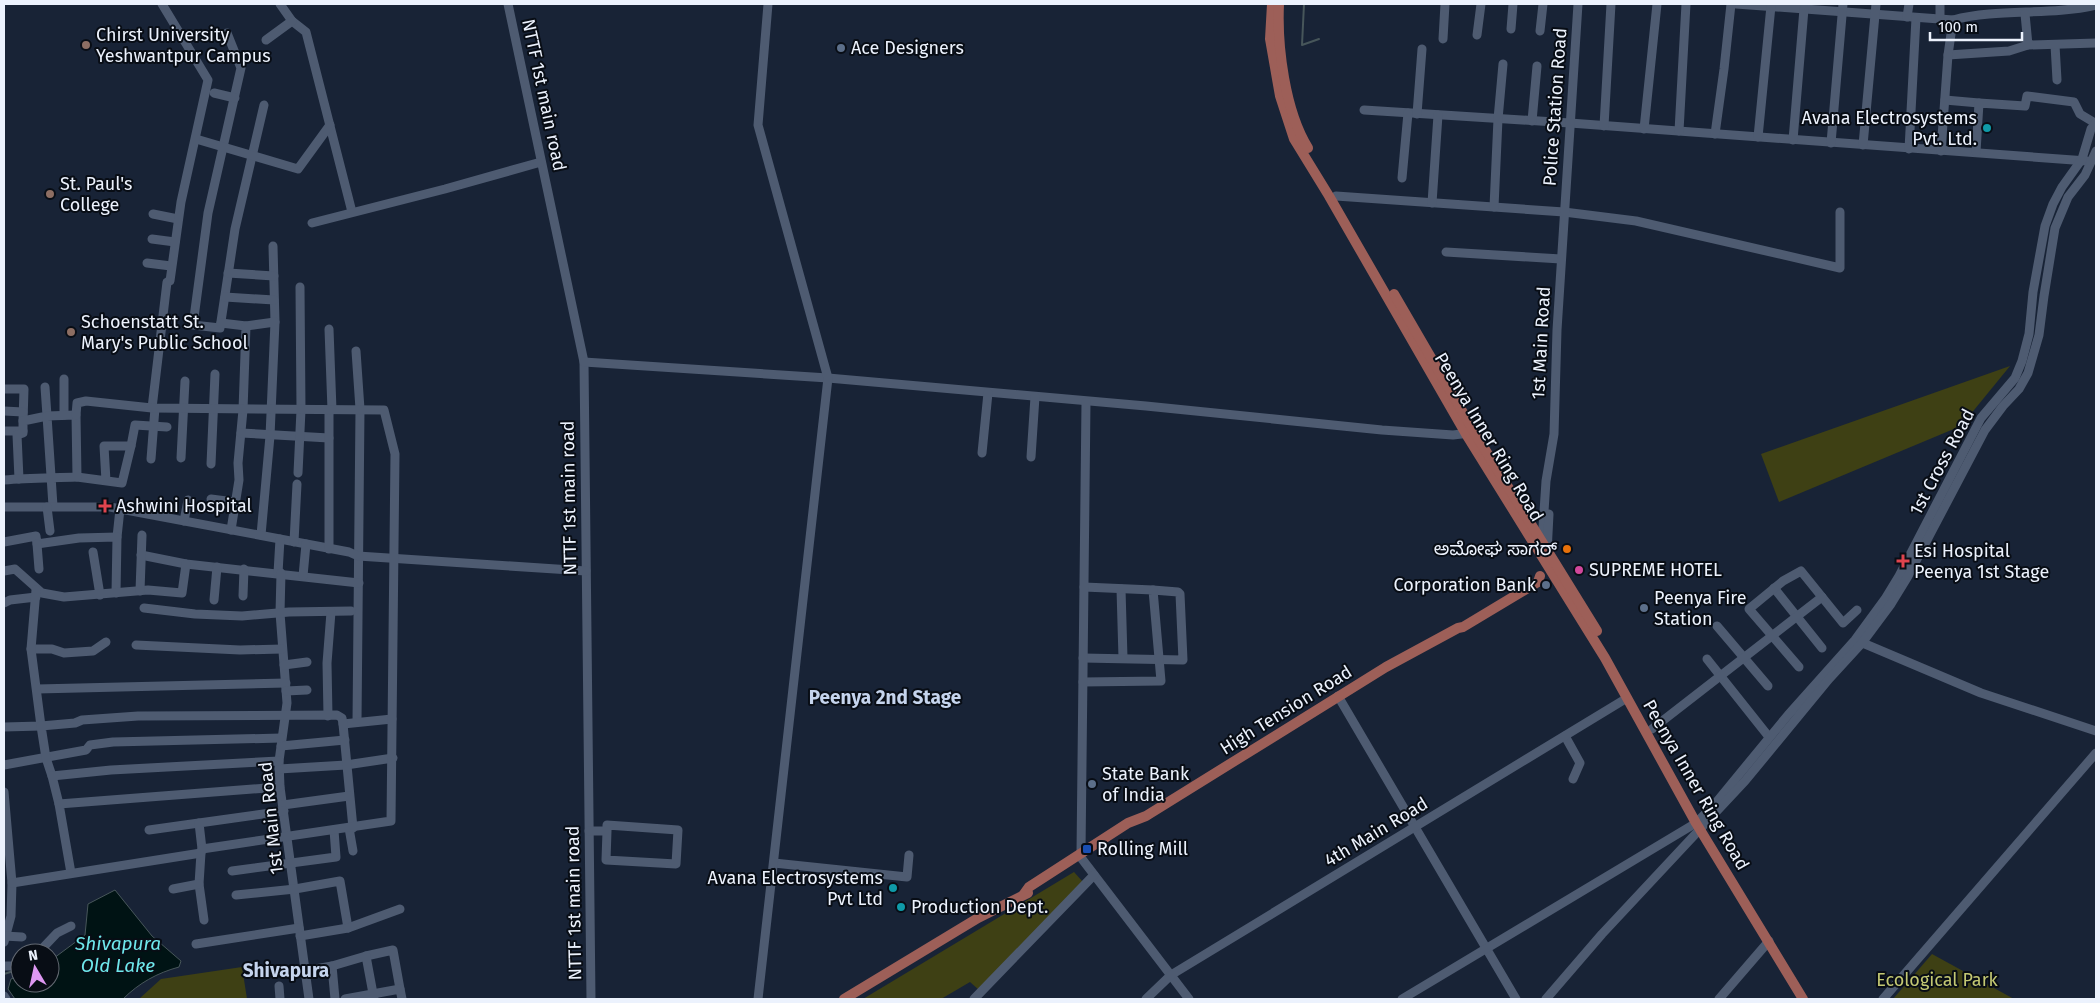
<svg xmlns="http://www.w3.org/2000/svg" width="2100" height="1003" font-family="'Fira Sans','Noto Sans Kannada',sans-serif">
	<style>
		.green { fill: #3e4014 }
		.water { fill: #001314; stroke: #47565a }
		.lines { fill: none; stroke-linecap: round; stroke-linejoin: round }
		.stream { stroke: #47565a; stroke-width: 2 }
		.minor { stroke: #4e5b71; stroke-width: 9 }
		.major { stroke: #9d5f58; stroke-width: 10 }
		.education-dot { fill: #8d6e63; stroke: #080d15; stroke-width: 2 }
		.service-dot { fill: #5c6f8a; stroke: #080d15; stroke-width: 2 }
		.culture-dot { fill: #0f9aa8; stroke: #080d15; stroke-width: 2 }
		.health-dot { fill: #e0444e; stroke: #080d15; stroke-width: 2 }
		.food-dot { fill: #e8710a; stroke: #080d15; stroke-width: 2 }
		.hotel-dot { fill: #d1479c; stroke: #080d15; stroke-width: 2 }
		.transit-dot { fill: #1a4fb4; stroke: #080d15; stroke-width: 2 }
		.labels { text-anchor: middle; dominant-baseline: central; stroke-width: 4; stroke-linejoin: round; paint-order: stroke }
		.poi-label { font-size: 18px; fill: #ecf2fd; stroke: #080d15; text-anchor: start }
		.street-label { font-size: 18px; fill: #ecf2fd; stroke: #080d15 }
		.park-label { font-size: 18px; fill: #c3c873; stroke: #080d15 }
		.neighbourhood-label { font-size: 19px; font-weight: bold; fill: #c5d4ed; stroke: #080d15 }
		.water-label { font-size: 19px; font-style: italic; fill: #6fe8ec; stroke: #080d15 }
	</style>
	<rect width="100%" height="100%" fill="#182336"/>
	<g class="green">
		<path d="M2010,366L1961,426L1779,502L1761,454Z"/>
		<path d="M1074,872L1083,882L979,990L970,982L941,999H863Z"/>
		<path d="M1932,954L2014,999H1893Z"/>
		<path d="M242,967L247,999H139L161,979Z"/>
	</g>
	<path class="water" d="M115,890L152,936L181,961L179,967C157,973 139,983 123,999H15L8,989L11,979L20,975V983H50V961L85,935L88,904Z"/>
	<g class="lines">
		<g class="stream">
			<path d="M1304,4L1302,45L1319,39"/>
			<path d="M4,974L20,969"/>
		</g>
		<g class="minor">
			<path d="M280,4L292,21L306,32L352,212"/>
			<path d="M508,4L584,362L591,999"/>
			<path d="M1736,4L1953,20C1999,8 2049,16 2096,5"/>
			<path d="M2025,14L2028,45"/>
			<path d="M1907,17L1909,4"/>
			<path d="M1940,19V4"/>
			<path d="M1511,29L1513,4"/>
			<path d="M1540,31L1543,4"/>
			<path d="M227,33L241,68L208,213L193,325L220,328L235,229L264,105"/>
			<path d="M1477,35L1481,4"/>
			<path d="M1443,39L1445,4"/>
			<path d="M266,40L292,21"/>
			<path d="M2055,45L2057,80"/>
			<path d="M1948,55L2009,51L2028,45L2096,43"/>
			<path d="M214,93L235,98"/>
			<path d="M1945,100L1979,103"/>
			<path d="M1364,110L1570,123L2087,161"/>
			<path d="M1417,114L1422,49"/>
			<path d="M1532,121L1537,66"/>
			<path d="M1604,126L1611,4"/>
			<path d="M1644,129L1657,4"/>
			<path d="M1679,131L1686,4"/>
			<path d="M1715,134L1724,69L1731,4"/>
			<path d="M1758,137L1771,6"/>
			<path d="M196,139L298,169L330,125"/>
			<path d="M1793,140L1804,9"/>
			<path d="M1831,143L1843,4"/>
			<path d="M1863,145L1876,4"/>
			<path d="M1909,149L1916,18"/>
			<path d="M1941,151L1948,55L1953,20"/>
			<path d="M1976,152L1979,103L2025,106L2027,96L2074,102L2080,114L2095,123"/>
			<path d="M1402,178L1408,113"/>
			<path d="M1336,196L1564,212L1636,221L1840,268V212"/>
			<path d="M1432,203L1438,115"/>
			<path d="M1494,207L1498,119L1503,64"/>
			<path d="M153,214L178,219"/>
			<path d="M312,223L445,189L541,162"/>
			<path d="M152,239L175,242"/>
			<path d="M273,246L275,322"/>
			<path d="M1446,252L1561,259"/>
			<path d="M147,263L171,266"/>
			<path d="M228,273L274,276"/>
			<path d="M225,297L274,300"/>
			<path d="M221,323L246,326L243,410L238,463L239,480L231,530"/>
			<path d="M246,326L275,322L270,436L261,535"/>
			<path d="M329,329L332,410"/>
			<path d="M356,351L360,409L357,722"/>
			<path d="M584,362L828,378L1146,406L1382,430L1453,435L1470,433"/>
			<path d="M64,379V415"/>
			<path d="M4,389H24L23,421"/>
			<path d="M152,408L167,282L170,281L181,202L208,80L162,4"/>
			<path d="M4,411L23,412"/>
			<path d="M4,431H23"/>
			<path d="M241,433L329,438"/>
			<path d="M131,446L135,425L167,427"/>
			<path d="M982,453L988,393"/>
			<path d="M1031,457L1035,397"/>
			<path d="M181,458L185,381"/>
			<path d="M151,459L155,408"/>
			<path d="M211,464L215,374"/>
			<path d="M298,473L301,410L300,287"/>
			<path d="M77,477L122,483L131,446H104L106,481"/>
			<path d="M19,479L17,435L23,433V421L47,416L45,387"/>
			<path d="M4,480C28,478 52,478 77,477L76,415L47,416L53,506"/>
			<path d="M211,499L234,502"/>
			<path d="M4,507H110L349,552L358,556L586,571"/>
			<path d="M47,507L50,531"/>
			<path d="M184,521L188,500"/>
			<path d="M117,537L120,509"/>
			<path d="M4,542L36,536L37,544L79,538L117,537L116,593"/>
			<path d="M294,542L297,484"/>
			<path d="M37,544L39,569"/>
			<path d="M1540,544L1542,542L1546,481L1554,434L1557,330L1578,4"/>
			<path d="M329,549V410"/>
			<path d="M93,552L100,595"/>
			<path d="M1547,553L1549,514"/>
			<path d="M141,555L186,564L359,583"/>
			<path d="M4,571L15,569L42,593L64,597L148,590L182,593L186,564"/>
			<path d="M278,573L280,539"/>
			<path d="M281,573L280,613L287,703L279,761L280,787L309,999"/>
			<path d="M303,576L306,544"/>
			<path d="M1774,588L1822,648"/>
			<path d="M1121,589L1123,658"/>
			<path d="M140,591L142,535"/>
			<path d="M243,596L244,569"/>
			<path d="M214,600L217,567"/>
			<path d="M4,603L10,600L36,597"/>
			<path d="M144,608L195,614L242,616L289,612L351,611"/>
			<path d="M1717,626L1768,686"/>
			<path d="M1858,641L1981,693L2096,731"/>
			<path d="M136,645L240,650L282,649"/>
			<path d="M31,649H52L64,653L93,651L106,642"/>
			<path d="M1083,658L1183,660L1180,594L1178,592L1153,590"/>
			<path d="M1707,659L1769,737"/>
			<path d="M284,665L307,662"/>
			<path d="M1799,667L1749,609L1783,581L1801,571L1843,623L1857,610"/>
			<path d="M1083,682L1161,681L1153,590L1084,587"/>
			<path d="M37,689L286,683"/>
			<path d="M286,691L307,690"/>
			<path d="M1338,696L1516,999"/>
			<path d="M328,716L327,663L331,612"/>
			<path d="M343,724L392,719"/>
			<path d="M4,727L41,726L31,649L36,590"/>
			<path d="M1652,729L1822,597"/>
			<path d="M1565,736L1580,763L1573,779"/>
			<path d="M281,746L345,740"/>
			<path d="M4,765L86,750L90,745L113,742L281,738"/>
			<path d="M279,769L346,765L393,758"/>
			<path d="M52,776L46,758L41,726L75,723L82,720L138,716L337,715L342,718L343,724L353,828"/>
			<path d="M4,792L12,883L11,916L4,942"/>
			<path d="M59,804L52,776L111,770L279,761"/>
			<path d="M283,805L349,796"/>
			<path d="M349,828L353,851"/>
			<path d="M149,830L199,823"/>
			<path d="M589,831H607L606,860L676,864L678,830L607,825V831"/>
			<path d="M202,849L199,823L284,811"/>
			<path d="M201,853L199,884L204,920"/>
			<path d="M1081,853L1086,402"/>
			<path d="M1082,859L1189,999"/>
			<path d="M774,863L907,877L909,855"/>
			<path d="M232,871L336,857L334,830"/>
			<path d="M71,873L59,804L280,787"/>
			<path d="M12,883L201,853L202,849L391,821L395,454L384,410L152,408L86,401L77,403L76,415"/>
			<path d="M173,889L199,884"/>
			<path d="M236,895L295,889L340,881L348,928L300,936"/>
			<path d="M348,928L400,909"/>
			<path d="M4,936L22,937"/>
			<path d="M196,944L299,928"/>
			<path d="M38,953L57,933L71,926"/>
			<path d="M366,956L393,950L400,989"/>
			<path d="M4,966H13L20,963"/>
			<path d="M332,966L335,999"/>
			<path d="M304,971L332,966L366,956L374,999"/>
			<path d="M279,986L280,999"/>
			<path d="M4,996L6,999"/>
			<path d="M345,999L400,989L402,999"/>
			<path d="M758,999L828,378L758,125L768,4"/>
			<path d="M974,999L1094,875"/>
			<path d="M1146,999L1171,975L1627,698"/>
			<path d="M1402,999L1696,823L1714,805L1788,715L1855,640L1885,599L1899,576L1981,418L2015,378L2022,361L2029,334L2033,292L2045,226L2053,204L2062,187L2082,159L2091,129L2096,123"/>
			<path d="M1546,999L1602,934L1745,781L1829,679L1862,643L1891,604L1907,578L1985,430L2003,406L2019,389L2028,373L2039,335L2044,296L2055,228L2068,197L2085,175L2096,151"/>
			<path d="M1719,999L1769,941"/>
			<path d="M1883,999L2096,753"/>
		</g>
		<g class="major">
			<path d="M1272,4L1270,39L1280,96L1294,139L1329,196L1466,434L1605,658L1696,823L1803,999"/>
			<path d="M1279,4C1277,47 1285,111 1308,148"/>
			<path d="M1394,294L1476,435L1597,631"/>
			<path d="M1024,894L1029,887L1128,823L1146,816L1386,667L1458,628L1463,627L1538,582L1540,576"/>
			<path d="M844,999L978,918L1028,893"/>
		</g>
	</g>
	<g class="education-dot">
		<circle cx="86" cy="45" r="5"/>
		<circle cx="50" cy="194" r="5"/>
		<circle cx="71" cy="332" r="5"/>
	</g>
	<g class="service-dot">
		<circle cx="841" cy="48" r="5"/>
		<circle cx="1546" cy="585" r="5"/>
		<circle cx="1644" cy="608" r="5"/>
		<circle cx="1092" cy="784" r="5"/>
	</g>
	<g class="culture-dot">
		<circle cx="1987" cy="128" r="5"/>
		<circle cx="893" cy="888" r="5"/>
		<circle cx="901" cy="907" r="5"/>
	</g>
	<g class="health-dot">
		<path d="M102.5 498.5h5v5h5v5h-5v5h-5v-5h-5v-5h5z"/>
		<path d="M1900.5 553.5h5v5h5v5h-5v5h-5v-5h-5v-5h5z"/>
	</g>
	<circle class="food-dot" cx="1567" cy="549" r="5"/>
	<circle class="hotel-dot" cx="1579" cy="570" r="5"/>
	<rect class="transit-dot" x="1082" y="844" width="10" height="10" rx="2.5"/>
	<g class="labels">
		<g class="poi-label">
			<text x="96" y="35">Chirst University<tspan x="96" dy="21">Yeshwantpur Campus</tspan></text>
			<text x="851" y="48">Ace Designers</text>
			<text x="1977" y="118" text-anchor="end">Avana Electrosystems<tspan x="1977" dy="21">Pvt. Ltd.</tspan></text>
			<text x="60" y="184">St. Paul's<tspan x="60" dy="21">College</tspan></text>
			<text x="81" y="322">Schoenstatt St.<tspan x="81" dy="21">Mary's Public School</tspan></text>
			<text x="116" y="506">Ashwini Hospital</text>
			<text x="1557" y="549" text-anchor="end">ಅಮೋಘ ಸಾಗರ್</text>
			<text x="1914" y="551">Esi Hospital<tspan x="1914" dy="21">Peenya 1st Stage</tspan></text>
			<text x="1589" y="570">SUPREME HOTEL</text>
			<text x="1536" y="585" text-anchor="end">Corporation Bank</text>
			<text x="1654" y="598">Peenya Fire<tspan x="1654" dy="21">Station</tspan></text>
			<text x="1102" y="774">State Bank<tspan x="1102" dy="21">of India</tspan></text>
			<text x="1097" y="849">Rolling Mill</text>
			<text x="883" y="878" text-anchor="end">Avana Electrosystems<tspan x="883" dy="21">Pvt Ltd</tspan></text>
			<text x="911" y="907">Production Dept.</text>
		</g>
		<g class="street-label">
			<text transform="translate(544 95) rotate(78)">NTTF 1st main road</text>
			<text transform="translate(1555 107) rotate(-86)">Police Station Road</text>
			<text transform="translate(1541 343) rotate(-87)">1st Main Road</text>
			<text transform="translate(1489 437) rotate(59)">Peenya Inner Ring Road</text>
			<text transform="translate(1942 462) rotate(-62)">1st Cross Road</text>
			<text transform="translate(569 498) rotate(-91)">NTTF 1st main road</text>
			<text transform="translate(1286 710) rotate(-32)">High Tension Road</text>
			<text transform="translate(1696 785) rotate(60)">Peenya Inner Ring Road</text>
			<text transform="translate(271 818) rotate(-96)">1st Main Road</text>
			<text transform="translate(1376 832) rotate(-31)">4th Main Road</text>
			<text transform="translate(574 903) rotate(-91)">NTTF 1st main road</text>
		</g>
		<g class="park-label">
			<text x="1937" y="980">Ecological Park</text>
		</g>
		<g class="neighbourhood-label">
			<text x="885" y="697">Peenya 2nd Stage</text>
			<text x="286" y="970">Shivapura</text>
		</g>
		<g class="water-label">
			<text x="118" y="943">Shivapura<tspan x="118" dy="22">Old Lake</tspan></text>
		</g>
	</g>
	<rect width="2100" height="1003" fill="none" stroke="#ecf2fd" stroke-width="10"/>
	<g transform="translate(35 968) rotate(351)"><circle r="24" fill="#080d15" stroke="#636972"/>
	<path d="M0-4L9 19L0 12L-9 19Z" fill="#de98f2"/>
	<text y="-8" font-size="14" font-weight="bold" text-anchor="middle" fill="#ecf2fd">N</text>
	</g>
	<path d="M1930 32v8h92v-8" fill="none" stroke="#ecf2fd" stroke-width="2.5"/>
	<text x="1938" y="32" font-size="15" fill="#ecf2fd" stroke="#080d15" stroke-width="4" paint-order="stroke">100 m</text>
</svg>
